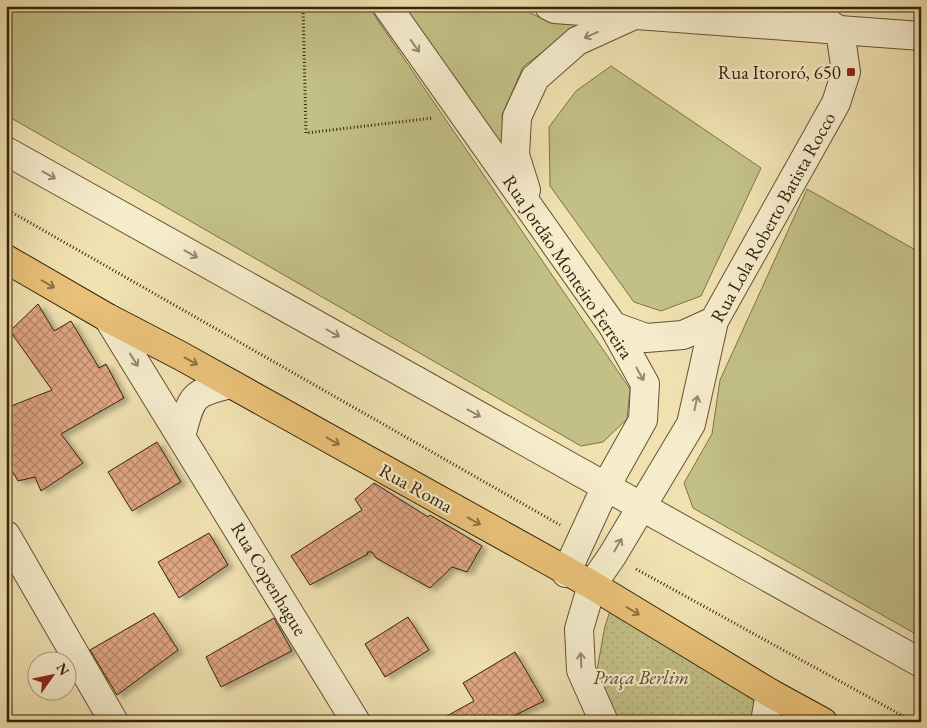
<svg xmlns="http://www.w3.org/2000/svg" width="927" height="728" font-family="'EB Garamond',serif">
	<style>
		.green { fill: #c2c086; stroke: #7c7247 }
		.park { fill: url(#park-dots); stroke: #7c7247 }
		.building { fill: url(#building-cross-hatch); stroke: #362308; filter: url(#shadow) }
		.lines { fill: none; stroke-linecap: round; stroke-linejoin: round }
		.minor-casing { stroke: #645232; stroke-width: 30 }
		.major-casing { stroke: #362308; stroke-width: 30 }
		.path { stroke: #362308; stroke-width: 3; stroke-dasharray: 1 2.5; stroke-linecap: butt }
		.minor { stroke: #f5eccc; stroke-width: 28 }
		.major { stroke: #e8c078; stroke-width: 28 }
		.oneway { stroke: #96886a }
		.oneway2 { stroke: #8f7240 }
		.poi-dot { fill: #8f2418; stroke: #f5eccc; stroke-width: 2 }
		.labels { text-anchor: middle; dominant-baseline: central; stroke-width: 4.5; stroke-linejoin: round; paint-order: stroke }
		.poi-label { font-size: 19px; fill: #362308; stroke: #f5eccc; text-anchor: end }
		.street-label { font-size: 19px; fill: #362308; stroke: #f5eccc }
		.park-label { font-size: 19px; font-style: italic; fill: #594a28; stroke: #f5eccc }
	</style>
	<defs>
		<pattern id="park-dots" width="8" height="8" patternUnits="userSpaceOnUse" patternTransform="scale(1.25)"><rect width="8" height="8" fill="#c2c086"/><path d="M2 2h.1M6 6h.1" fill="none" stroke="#a7a572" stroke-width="1.8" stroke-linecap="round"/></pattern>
		<pattern id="building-cross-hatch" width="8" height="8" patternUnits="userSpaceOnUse" patternTransform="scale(1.25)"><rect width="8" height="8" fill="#e0a583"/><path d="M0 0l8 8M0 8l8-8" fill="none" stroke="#b68669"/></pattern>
		<filter id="shadow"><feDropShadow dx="5.5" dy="3" stdDeviation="2.5" flood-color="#0004"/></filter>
	</defs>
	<rect width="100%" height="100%" fill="#f0e1b0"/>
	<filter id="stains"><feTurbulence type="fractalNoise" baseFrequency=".004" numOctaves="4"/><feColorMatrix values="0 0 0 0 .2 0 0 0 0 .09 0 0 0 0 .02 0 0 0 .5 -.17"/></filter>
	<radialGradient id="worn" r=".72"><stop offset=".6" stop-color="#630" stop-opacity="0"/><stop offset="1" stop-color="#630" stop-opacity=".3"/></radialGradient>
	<g class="green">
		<path d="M6,6H368L630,389L627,419L603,442L581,446L6,115Z"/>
		<path d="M404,6H516L551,23L577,25L523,67L502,115L505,155Z"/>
		<path d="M611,66L761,168L701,296L661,311L634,302L550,186L549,127L576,91Z"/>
		<path d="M807,189L921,253V637L693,508L684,483L712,434L720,380Z"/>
	</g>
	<path class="park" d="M611,608L761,698L757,722H609L595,681L605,626Z"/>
	<g class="building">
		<path d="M38,304L54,331L71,321L99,368L106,364L124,398L61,434L83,463L41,491L35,477L18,481L6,461V408L52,390L10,331Z"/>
		<path d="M157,442L181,482L132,511L108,472Z"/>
		<path d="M374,483L428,517L430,515L482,546L467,572L452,567L430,588L376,558L372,552H367L368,554L310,585L291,556L362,510L355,499Z"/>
		<path d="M209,533L228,565L179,598L158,562Z"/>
		<path d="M154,613L178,650L117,695L90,650Z"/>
		<path d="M408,617L429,650L385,677L365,644Z"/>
		<path d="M274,618L292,651L221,687L206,657Z"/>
		<path d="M515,652L544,701L501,722H436L474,701L463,683Z"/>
	</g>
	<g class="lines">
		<defs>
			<g id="minor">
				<path d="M387,6L613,326L645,384L643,420L606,486L566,573"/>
				<path d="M549,6L555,9L921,36"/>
				<path d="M804,6L838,30"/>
				<path d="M6,151L921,663"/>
				<path d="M526,190L515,155L517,117L535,78L577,41L632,16"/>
				<path d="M108,318L356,722"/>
				<path d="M613,326L646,338L683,335L714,321"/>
				<path d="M181,436C192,397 190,393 231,384"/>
				<path d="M6,535L114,722"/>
				<path d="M604,722L581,670L579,629L592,585L612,556L691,424L714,321L836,103L846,72L840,31"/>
				<path d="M765,722L770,693"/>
			</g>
			<path id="major" d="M6,259L108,318L181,356L592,585L770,693L823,722"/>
		</defs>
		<use href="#minor" class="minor-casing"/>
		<use href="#major" class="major-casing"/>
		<g class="path">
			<path d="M303,6L306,133L433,118"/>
			<path d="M6,209L560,525"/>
			<path d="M636,569L914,722"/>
		</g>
		<use href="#minor" class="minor"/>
		<use href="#major" class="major"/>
	</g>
	<defs><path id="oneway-shaft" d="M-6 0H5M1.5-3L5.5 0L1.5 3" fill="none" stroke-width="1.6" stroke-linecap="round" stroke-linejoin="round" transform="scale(1.25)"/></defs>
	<g class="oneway">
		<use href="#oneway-shaft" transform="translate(591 35) rotate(156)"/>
		<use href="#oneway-shaft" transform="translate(415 46) rotate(55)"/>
		<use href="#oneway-shaft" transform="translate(49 175) rotate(29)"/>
		<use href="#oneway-shaft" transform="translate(191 254) rotate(29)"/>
		<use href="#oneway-shaft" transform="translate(333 333) rotate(29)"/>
		<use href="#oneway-shaft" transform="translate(134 360) rotate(58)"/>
		<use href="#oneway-shaft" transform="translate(640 374) rotate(61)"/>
		<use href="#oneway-shaft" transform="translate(696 403) rotate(-78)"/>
		<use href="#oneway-shaft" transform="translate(474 413) rotate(29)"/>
		<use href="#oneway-shaft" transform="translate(618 545) rotate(-60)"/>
		<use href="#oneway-shaft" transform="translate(581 660) rotate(-93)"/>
	</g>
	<g class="oneway2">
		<use href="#oneway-shaft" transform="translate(48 284) rotate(30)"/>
		<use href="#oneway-shaft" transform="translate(191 361) rotate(29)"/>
		<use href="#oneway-shaft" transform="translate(333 441) rotate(29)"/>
		<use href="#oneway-shaft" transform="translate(474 521) rotate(29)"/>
		<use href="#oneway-shaft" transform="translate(633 611) rotate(31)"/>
	</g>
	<rect class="poi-dot" x="846" y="67" width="10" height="10" rx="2.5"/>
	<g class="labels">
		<g class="poi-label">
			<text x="841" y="72">Rua Itororó, 650</text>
		</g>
		<g class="street-label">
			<text transform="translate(773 217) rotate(-61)">Rua Lola Roberto Batista Rocco</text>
			<text transform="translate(568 267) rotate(56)">Rua Jordão Monteiro Ferreira</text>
			<text transform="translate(416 488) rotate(29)">Rua Roma</text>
			<text transform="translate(269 579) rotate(59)">Rua Copenhague</text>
		</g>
		<g class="park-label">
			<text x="641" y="677">Praça Berlim</text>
		</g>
	</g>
	<rect width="927" height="728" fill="none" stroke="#f0e1b0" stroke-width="25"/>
	<rect x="8" y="8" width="912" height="713" fill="none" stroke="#362308" stroke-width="2.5"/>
	<rect x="12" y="12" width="902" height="703" fill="none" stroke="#362308"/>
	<g transform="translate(52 676) rotate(57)"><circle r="24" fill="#f5eccc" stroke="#a99c7e"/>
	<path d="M0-4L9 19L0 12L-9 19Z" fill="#8f2418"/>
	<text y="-8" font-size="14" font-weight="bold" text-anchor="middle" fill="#362308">N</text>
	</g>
	<rect width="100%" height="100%" filter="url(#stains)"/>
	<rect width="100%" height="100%" fill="url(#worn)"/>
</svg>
